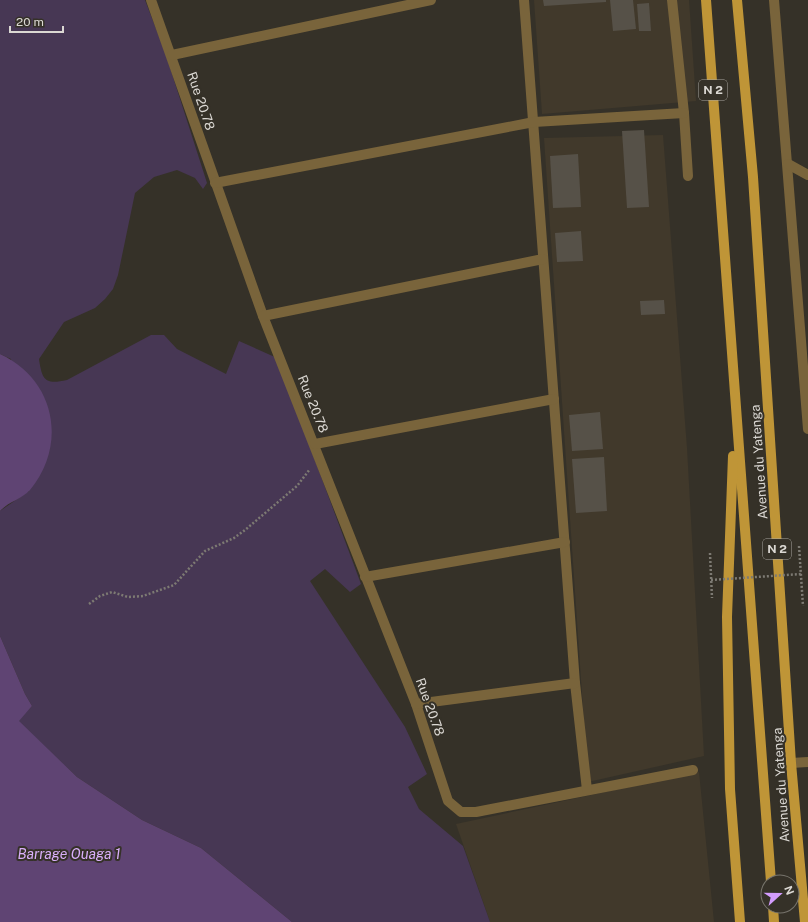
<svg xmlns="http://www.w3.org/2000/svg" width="808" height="922" font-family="'Public Sans',sans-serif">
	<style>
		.built { fill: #41392b }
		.green { fill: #473754 }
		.water { fill: #5f4473 }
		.building { fill: #565148 }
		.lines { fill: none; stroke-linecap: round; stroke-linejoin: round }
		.path { stroke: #7d7a73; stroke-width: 2.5; stroke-dasharray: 2 2; stroke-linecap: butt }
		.minor { stroke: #79643b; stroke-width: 10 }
		.major { stroke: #bf9537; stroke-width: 10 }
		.path-bridge { stroke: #7d7a73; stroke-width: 2.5; stroke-dasharray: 2 2; stroke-linecap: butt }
		.labels { text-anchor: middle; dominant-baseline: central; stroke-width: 4; stroke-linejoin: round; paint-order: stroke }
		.shield { fill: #353128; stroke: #a9a6a0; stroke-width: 1 }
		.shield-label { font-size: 12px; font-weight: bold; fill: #dbd8d3 }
		.street-label { font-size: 13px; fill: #dbd8d3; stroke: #353128 }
		.water-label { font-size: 14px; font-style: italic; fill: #d9affa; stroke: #353128 }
	</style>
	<rect width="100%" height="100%" fill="#353128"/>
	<g class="built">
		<path d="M534,0H689L696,101L542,114Z"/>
		<path d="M663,135L687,448L704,756L588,782L544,138Z"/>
		<path d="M699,772L714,922H490L456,824Z"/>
	</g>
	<path class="green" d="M0,0H145L165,52L207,183L203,189L195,178L177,170L154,177L135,193L118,275L113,289L105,299L95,308L64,322L39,359C42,380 45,385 67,380L151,335H164L177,349L226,374L239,341L277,358L361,584L350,592L325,569L310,581L405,727L427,774L408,787L419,809L463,846L490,922H292L201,848L142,820L77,777L18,721L32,706L25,694L0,636V511L29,491L11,359L0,354Z"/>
	<g class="water">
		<path d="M0,354C55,379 68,444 30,490C22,499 8,502 0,511Z"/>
		<path d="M0,636L25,694L32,706L19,721L77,777L142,820L201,848L292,922H0Z"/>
	</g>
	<g class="building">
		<path d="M543,0H606V2L544,6Z"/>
		<path d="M610,0H633L636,29L613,31Z"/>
		<path d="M649,3L651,31H639L637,4Z"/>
		<path d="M644,130L649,207L627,208L622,131Z"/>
		<path d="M578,154L581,207L553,208L550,156Z"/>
		<path d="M581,231L583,261L557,262L555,233Z"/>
		<path d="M664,300L665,314L641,315L640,301Z"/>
		<path d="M600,412L603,449L572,451L569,415Z"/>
		<path d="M604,457L607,511L576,513L572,459Z"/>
	</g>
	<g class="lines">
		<g class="path">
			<path d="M799,546L803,606"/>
			<path d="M710,553L712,598"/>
			<path d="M89,604L100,596L112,592L128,597L143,596L174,585L205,551L234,538L245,530L297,486L310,469"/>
		</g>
		<g class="minor">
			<path d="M151,0L263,316L416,704L448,801L461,812H476L693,770"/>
			<path d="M524,0L575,683L587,790"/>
			<path d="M672,0L684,113L688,176"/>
			<path d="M774,0L808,429"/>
			<path d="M172,55L431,0"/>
			<path d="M788,164L808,175"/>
			<path d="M215,183L534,122L684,113"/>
			<path d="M263,316L543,259"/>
			<path d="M315,444L554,399"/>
			<path d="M365,577L565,542"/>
			<path d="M416,704L575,683"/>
			<path d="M791,763L808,762"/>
		</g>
		<g class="major">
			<path d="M706,0L771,882"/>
			<path d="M737,0L753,177L791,763L805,922"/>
			<path d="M733,456L727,617L730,789L740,922"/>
			<path d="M773,906L774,922"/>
		</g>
		<path class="path-bridge" d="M711,580L801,574"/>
	</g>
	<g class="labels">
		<g class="shield">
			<rect x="699" y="80" width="28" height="20" rx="3"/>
			<rect x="763" y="539" width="28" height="20" rx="3"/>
		</g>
		<g class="shield-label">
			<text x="713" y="90">N 2</text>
			<text x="777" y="549">N 2</text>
		</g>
		<g class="street-label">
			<text transform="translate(201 101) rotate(71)">Rue 20.78</text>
			<text transform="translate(313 404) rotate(68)">Rue 20.78</text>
			<text transform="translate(759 462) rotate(-94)">Avenue du Yatenga</text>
			<text transform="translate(430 707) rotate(70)">Rue 20.78</text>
			<text transform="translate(781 785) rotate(-94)">Avenue du Yatenga</text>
		</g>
		<g class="water-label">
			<text x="69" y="854">Barrage Ouaga 1</text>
		</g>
	</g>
	<g transform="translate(780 894) rotate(69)"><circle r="19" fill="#353128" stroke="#77746c"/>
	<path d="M0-3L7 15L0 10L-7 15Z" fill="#d39cfd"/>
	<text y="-6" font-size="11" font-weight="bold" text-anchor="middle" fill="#dbd8d3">N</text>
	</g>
	<path d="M10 26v6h53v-6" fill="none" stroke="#dbd8d3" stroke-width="2"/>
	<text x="16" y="26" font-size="12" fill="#dbd8d3" stroke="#353128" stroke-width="3" paint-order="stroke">20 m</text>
</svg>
